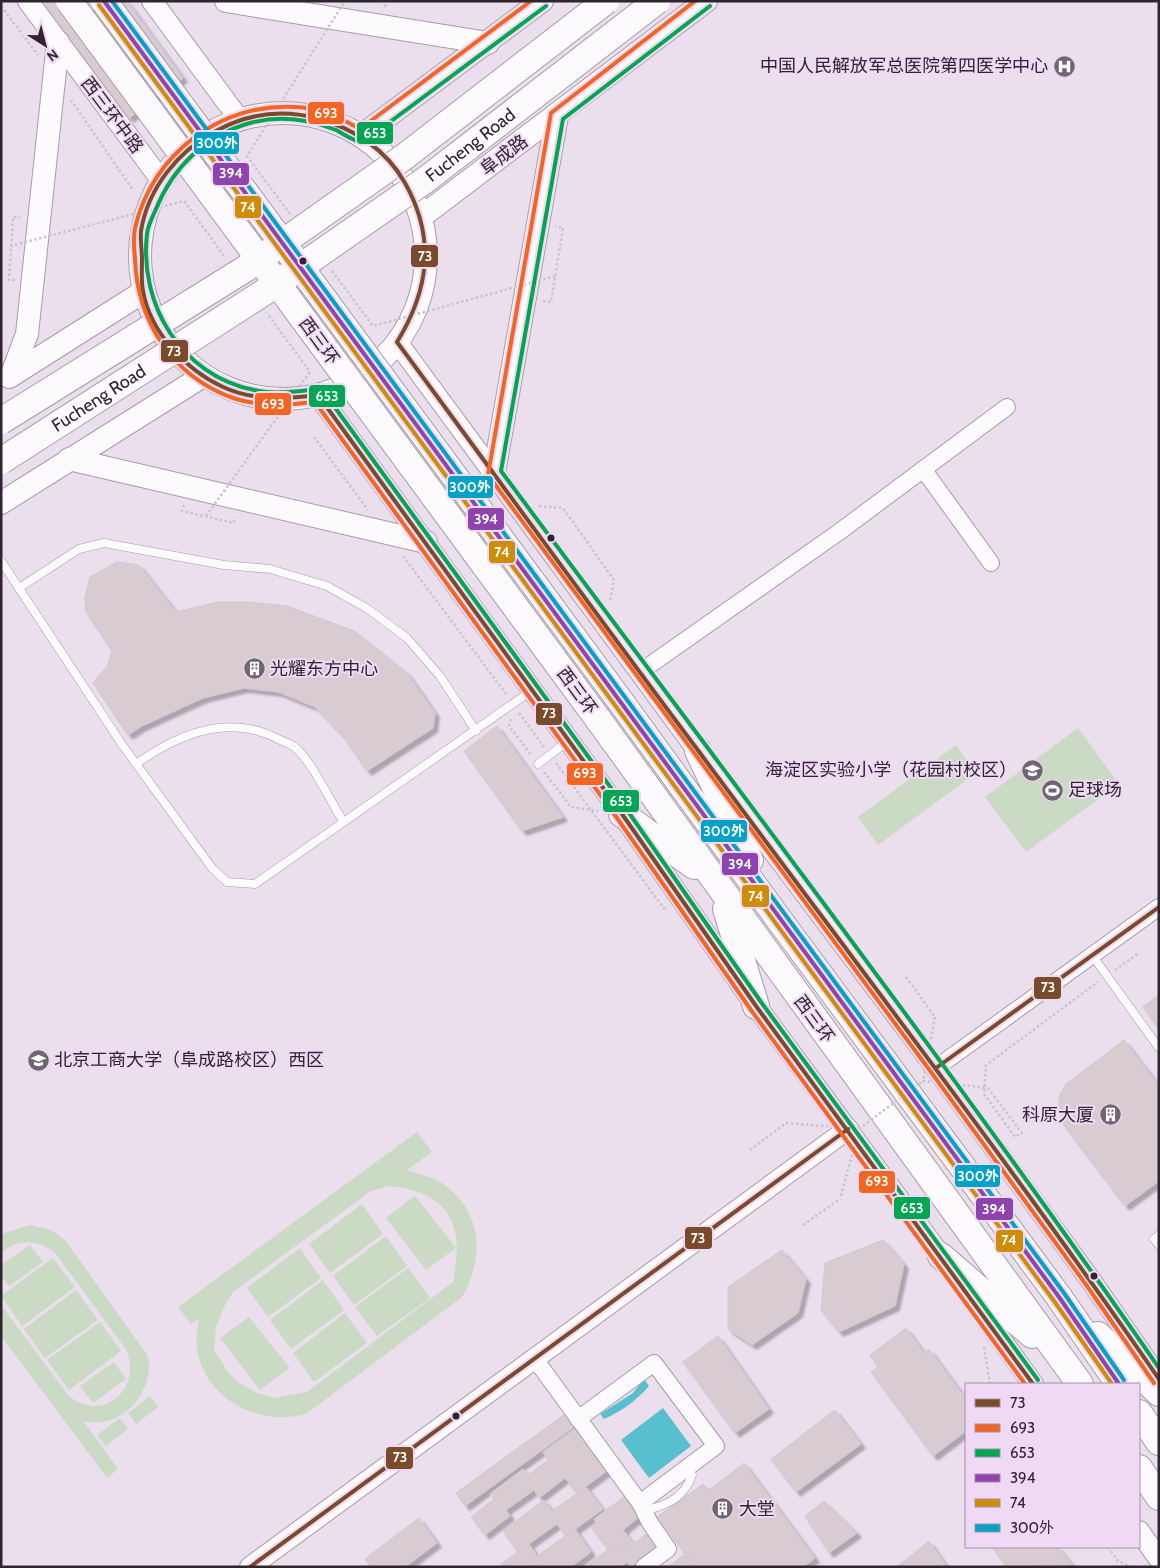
<svg xmlns="http://www.w3.org/2000/svg" width="1160" height="1568" font-family="Cabin,'Noto Sans SC',sans-serif">
	<style>
		.green { fill: #cbdac5; fill-rule: evenodd }
		.water { fill: #57bfcd }
		.building { fill: #d8ccd2; stroke: #d3c6cd; filter: url(#shadow) }
		.lines { fill: none; stroke-linecap: round; stroke-linejoin: round }
		.service-casing { stroke: #a59ca8; stroke-width: 9 }
		.minor-casing { stroke: #a59ca8; stroke-width: 18 }
		.tertiary-casing { stroke: #a59ca8; stroke-width: 22 }
		.secondary-casing { stroke: #a59ca8; stroke-width: 24 }
		.trunk-casing { stroke: #a59ca8; stroke-width: 28 }
		.path { stroke: #c9c4ca; stroke-width: 2.5; stroke-dasharray: 2.5 2.5; stroke-linecap: butt }
		.service { stroke: #fcfafc; stroke-width: 8 }
		.minor { stroke: #fcfafc; stroke-width: 16 }
		.tertiary { stroke: #fcfafc; stroke-width: 20 }
		.secondary { stroke: #fcfafc; stroke-width: 22 }
		.trunk { stroke: #fcfafc; stroke-width: 26 }
		.trunk-bridge-casing { stroke: #a59ca8; stroke-width: 28; stroke-linecap: butt }
		.path-bridge { stroke: #c9c4ca; stroke-width: 2.5; stroke-dasharray: 2.5 2.5; stroke-linecap: butt }
		.trunk-bridge { stroke: #fcfafc; stroke-width: 26 }
		.bus-1-casing { stroke: #efd9f4; stroke-width: 8 }
		.bus-2-casing { stroke: #efd9f4; stroke-width: 8 }
		.bus-3-casing { stroke: #efd9f4; stroke-width: 8 }
		.bus-4-casing { stroke: #efd9f4; stroke-width: 8 }
		.bus-5-casing { stroke: #efd9f4; stroke-width: 8 }
		.bus-6-casing { stroke: #efd9f4; stroke-width: 8 }
		.bus-1 { stroke: #7a4b2a; stroke-width: 4 }
		.bus-2 { stroke: #f26522; stroke-width: 4 }
		.bus-3 { stroke: #00a651; stroke-width: 4 }
		.bus-4 { stroke: #8e44ad; stroke-width: 4 }
		.bus-5 { stroke: #cf8c09; stroke-width: 4 }
		.bus-6 { stroke: #02a2c6; stroke-width: 4 }
		.bus-dot { fill: #2e252f; stroke: #efd9f4; stroke-width: 2 }
		.labels { text-anchor: middle; dominant-baseline: central; stroke-width: 4; stroke-linejoin: round; paint-order: stroke }
		.poi-label { font-size: 18px; fill: #2e252f; stroke: #efd9f4; text-anchor: start }
		.street-label { font-size: 18px; fill: #2e252f; stroke: #efd9f4 }
		.line-badge { stroke: #efd9f4; stroke-width: 2 }
		.badge-label { font-size: 14px; text-anchor: middle; font-weight: bold; fill: #fff }
	</style>
	<defs>
		<filter id="shadow"><feDropShadow dx="4.5" dy="4.5" stdDeviation="1" flood-color="#0004"/></filter>
	</defs>
	<rect width="100%" height="100%" fill="#ebdfee"/>
	<g class="green">
		<path d="M1078,728L1119,784L1026,852L985,797Z"/>
		<path d="M956,745L976,773L878,845L858,817Z"/>
		<path d="M417,1132L432,1152L407,1170C418,1174 430,1176 440,1182C483,1209 485,1257 462,1297L306,1414C247,1430 183,1383 199,1319L191,1324L178,1307ZM389,1186C452,1193 464,1225 453,1282L307,1392L275,1398L257,1393L238,1382L227,1371L214,1349L216,1327L224,1307L233,1292L371,1191Z"/>
		<path d="M415,1196L456,1248L426,1270L386,1218Z"/>
		<path d="M362,1204L383,1234L330,1273L309,1244Z"/>
		<path d="M30,1225L51,1230L65,1240L148,1356C153,1380 138,1409 115,1418C105,1423 94,1422 84,1422L118,1469L107,1478L1,1336V1305L68,1395C102,1425 145,1387 125,1348L56,1254C39,1239 18,1238 1,1253V1234Z"/>
		<path d="M386,1236L407,1266L354,1305L333,1276Z"/>
		<path d="M30,1245L43,1262L9,1286L1,1276V1265Z"/>
		<path d="M300,1248L321,1278L268,1317L247,1288Z"/>
		<path d="M53,1258L75,1287L22,1326L1,1296Z"/>
		<path d="M408,1268L430,1298L377,1336L355,1307Z"/>
		<path d="M323,1280L344,1310L291,1349L270,1320Z"/>
		<path d="M76,1290L98,1320L45,1358L24,1329Z"/>
		<path d="M345,1313L367,1343L314,1382L293,1353Z"/>
		<path d="M249,1317L290,1368L260,1390L220,1338Z"/>
		<path d="M100,1322L121,1351L69,1390L47,1360Z"/>
		<path d="M114,1362L126,1379L93,1403L80,1386Z"/>
		<path d="M150,1396L158,1407L136,1424L128,1413Z"/>
		<path d="M120,1418L128,1429L106,1446L97,1435Z"/>
	</g>
	<g class="water">
		<path d="M644,1379L649,1386C636,1401 622,1411 604,1419L600,1414L633,1393Z"/>
		<path d="M663,1408L691,1446L649,1478L621,1440Z"/>
	</g>
	<g class="building">
		<path d="M43,1H127L183,78L129,118Z"/>
		<path d="M117,562L139,565L176,612L218,602H249L287,606L354,631L407,673L435,713L433,728L367,771L342,735L315,707L278,692L244,688L203,698L142,726L128,735L93,683L108,665L112,651L86,612L85,598L90,577Z"/>
		<path d="M497,726L563,817L522,831L464,751Z"/>
		<path d="M1159,995V1029L1143,1007Z"/>
		<path d="M1124,1040L1159,1086V1181L1125,1206L1063,1124L1059,1106V1096L1066,1084Z"/>
		<path d="M883,1240L904,1264L895,1306L839,1332L821,1310L825,1263Z"/>
		<path d="M782,1250L806,1279L798,1313L752,1345L728,1329V1287Z"/>
		<path d="M906,1328L924,1353L929,1349L966,1399V1431L933,1456L871,1372L878,1367L870,1355Z"/>
		<path d="M718,1336L769,1409L735,1433L683,1362Z"/>
		<path d="M835,1410L861,1444L796,1492L771,1459Z"/>
		<path d="M565,1414L574,1427L465,1506L456,1493Z"/>
		<path d="M576,1428L608,1470L577,1493L565,1478L539,1498L534,1490L506,1510L510,1516L485,1535L471,1517L494,1499L490,1494L523,1469L528,1475L548,1460L543,1452Z"/>
		<path d="M744,1463L815,1558L803,1567H695L657,1517L703,1484L708,1491Z"/>
		<path d="M586,1487L603,1509L566,1536L557,1524L529,1544L537,1556L533,1559L539,1567H503L501,1564L518,1552L503,1531L544,1500L552,1511Z"/>
		<path d="M624,1497L639,1517L623,1530L633,1543L621,1553L615,1544L608,1549L591,1527L596,1522L594,1519Z"/>
		<path d="M824,1501L857,1533L829,1553L805,1516Z"/>
		<path d="M419,1518L437,1543L405,1567H371L365,1559Z"/>
		<path d="M575,1529L591,1552L571,1567H539L533,1559Z"/>
		<path d="M646,1534L656,1547L631,1567L627,1562L621,1567H589V1564L615,1544L621,1553Z"/>
		<path d="M929,1541L947,1567H897Z"/>
		<path d="M992,1547H1058L1072,1565L1006,1567Z"/>
		<path d="M685,1554L695,1567H668Z"/>
	</g>
	<g class="lines">
		<defs>
			<g id="service">
				<path d="M1,561L123,746L212,868L227,882L255,884L531,691"/>
				<path d="M19,588L79,549L104,543L224,565L270,569L327,586L368,609L407,638L440,676L476,731"/>
				<path d="M136,764C178,734 229,713 278,739C283,741 290,744 295,747C314,765 329,799 343,821"/>
				<path d="M538,764L568,741"/>
				<path d="M1092,955L1159,1048"/>
				<path d="M1159,1235L1154,1239L1159,1245"/>
				<path d="M643,1505L650,1509C671,1504 685,1495 692,1475L689,1466"/>
			</g>
			<g id="minor">
				<path d="M923,469L991,563"/>
				<path d="M640,672L839,532L1007,407"/>
				<path d="M936,1068L1159,907"/>
				<path d="M535,1359L640,1503L716,1446L654,1363L578,1419"/>
				<path d="M640,1503L650,1523L668,1549L644,1567"/>
			</g>
			<g id="tertiary">
				<path d="M28,1L161,180"/>
				<path d="M152,1L239,119"/>
				<path d="M397,342L698,751L936,1068L1092,1282L1159,1379"/>
				<path d="M318,395L622,814L756,1006L941,1256L1033,1384"/>
				<path d="M1139,1531L1159,1559"/>
				<path d="M250,1567L848,1129"/>
			</g>
			<g id="secondary">
				<path d="M226,1L488,43"/>
				<circle cx="283" cy="256" r="143"/>
				<path d="M361,136L542,1"/>
				<path d="M421,217L706,1"/>
				<path d="M12,374L27,334L58,42"/>
				<path d="M9,377L143,292"/>
				<path d="M69,459L426,542"/>
				<path d="M494,473L557,116"/>
				<path d="M1,503L203,376"/>
			</g>
			<g id="trunk">
				<path d="M621,702L780,921L1059,1297L1119,1384"/>
				<path d="M598,719L1080,1384"/>
				<path d="M698,751L750,860"/>
				<path d="M622,814L694,866"/>
				<path d="M726,909L756,1006"/>
				<path d="M941,1256L1032,1335"/>
				<path d="M1098,1335L1159,1393"/>
				<path d="M1139,1413L1159,1442"/>
				<path d="M1139,1468L1159,1497"/>
			</g>
		</defs>
		<use href="#service" class="service-casing"/>
		<use href="#minor" class="minor-casing"/>
		<use href="#tertiary" class="tertiary-casing"/>
		<use href="#secondary" class="secondary-casing"/>
		<use href="#trunk" class="trunk-casing"/>
		<g class="path">
			<path d="M1,6L38,55"/>
			<path d="M385,7L386,1"/>
			<path d="M71,100L133,190"/>
			<path d="M15,280H9L13,217H20"/>
			<path d="M543,301L551,302L563,228L555,226"/>
			<path d="M314,437L368,510"/>
			<path d="M184,505L182,511L234,523L235,517"/>
			<path d="M539,506L563,508L614,580L610,602"/>
			<path d="M403,556L506,694"/>
			<path d="M519,713L544,747"/>
			<path d="M511,719L509,726L532,756"/>
			<path d="M556,763L666,911"/>
			<path d="M544,772L571,807L598,811"/>
			<path d="M1115,970L1139,953"/>
			<path d="M906,977L935,1017"/>
			<path d="M988,1088L1022,1133L1015,1137L984,1094L986,1065L1098,982"/>
			<path d="M750,1150L786,1123"/>
			<path d="M803,1225L840,1199"/>
			<path d="M984,1347L990,1384"/>
			<path d="M1108,1547L1118,1561L1131,1567"/>
		</g>
		<use href="#service" class="service"/>
		<use href="#minor" class="minor"/>
		<use href="#tertiary" class="tertiary"/>
		<use href="#secondary" class="secondary"/>
		<use href="#trunk" class="trunk"/>
		<defs>
			<g id="trunk-bridge">
				<path d="M69,1L598,719"/>
				<path d="M104,1L621,702"/>
				<path d="M1,421L245,269L404,157L606,1"/>
				<path id="s1" d="M1,461L263,293L424,181L657,1"/>
			</g>
		</defs>
		<use href="#trunk-bridge" class="trunk-bridge-casing"/>
		<g class="path-bridge">
			<path d="M290,214L247,156L345,1"/>
			<path d="M10,246L184,201L225,257"/>
			<path d="M332,271L373,326L556,276"/>
			<path d="M206,516L310,372L267,313"/>
			<path d="M935,1017L923,1081L988,1088"/>
			<path d="M786,1123L859,1129L840,1199"/>
			<path d="M859,1129L923,1081"/>
		</g>
		<use href="#trunk-bridge" class="trunk-bridge"/>
		<defs>
			<g id="bus-1">
				<path d="M936,1068L1159,907"/>
				<path d="M1033,1384L756,1006L622,814L318,395C286,399 253,401 223,387C186,370 150,332 143,291C141,281 142,270 142,259C142,250 140,240 141,231C148,188 178,151 216,131C247,114 281,109 316,118C353,128 386,149 405,183C436,238 429,290 397,342C498,479 598,617 700,753C854,961 1012,1166 1159,1379"/>
				<path d="M250,1567L848,1129"/>
			</g>
			<g id="bus-2">
				<path d="M531,1L360,129C341,118 319,108 296,107C221,102 152,154 135,228C133,238 134,249 135,258C137,321 172,376 233,398C259,407 288,405 315,402L617,818L751,1010L1025,1384"/>
				<path d="M695,1L551,113L488,475L931,1072L1087,1286L1154,1383"/>
			</g>
			<g id="bus-3">
				<path d="M546,6L363,142C354,142 344,134 336,130C309,119 279,115 250,123C206,135 173,167 156,209C153,216 148,225 147,234C139,305 181,375 254,390C274,395 297,391 318,389L323,391L627,810L761,1002L1038,1380"/>
				<path d="M710,6L563,119L501,471C722,769 948,1063 1159,1368"/>
			</g>
			<path id="bus-4" d="M104,1L1059,1297L1119,1384"/>
			<path id="bus-5" d="M99,5L1054,1301L1112,1384"/>
			<path id="bus-6" d="M112,1L1064,1293L1124,1380"/>
		</defs>
		<use href="#bus-1" class="bus-1-casing"/>
		<use href="#bus-2" class="bus-2-casing"/>
		<use href="#bus-3" class="bus-3-casing"/>
		<use href="#bus-4" class="bus-4-casing"/>
		<use href="#bus-5" class="bus-5-casing"/>
		<use href="#bus-6" class="bus-6-casing"/>
		<use href="#bus-1" class="bus-1"/>
		<use href="#bus-2" class="bus-2"/>
		<use href="#bus-3" class="bus-3"/>
		<use href="#bus-4" class="bus-4"/>
		<use href="#bus-5" class="bus-5"/>
		<use href="#bus-6" class="bus-6"/>
	</g>
	<defs>
		<symbol id="hospital-disc" viewBox="-11 -11 22 22"><circle r="9.5" fill="#706672" stroke="#efd9f4"/><path d="M-5-5h3v3.5h4V-5h3V5h-3V1.5h-4V5h-3Z" fill="#fff"/></symbol>
		<symbol id="building-disc" viewBox="-11 -11 22 22"><circle r="9.5" fill="#706672" stroke="#efd9f4"/><path d="M-4-6H4V6H1V3H-1V6H-4ZM-2.5-4.3h1.7v1.8h-1.7ZM.8-4.3h1.7v1.8H.8ZM-2.5-1h1.7V.8h-1.7ZM.8-1h1.7V.8H.8Z" fill="#fff"/></symbol>
		<symbol id="school-disc" viewBox="-11 -11 22 22"><circle r="9.5" fill="#706672" stroke="#efd9f4"/><path d="M0-5L7-2L0 1L-7-2ZM-4 1L0 2.5L4 1V4Q0 6-4 4Z" fill="#fff"/></symbol>
		<symbol id="stadium-disc" viewBox="-11 -11 22 22"><circle r="9.5" fill="#706672" stroke="#efd9f4"/><path d="M0-5a6.5 5 0 1 0 0 10a6.5 5 0 1 0 0-10ZM-3.5-1.8h7v3.6h-7Z" fill="#fff"/></symbol>
		<symbol id="university-disc" viewBox="-11 -11 22 22"><circle r="9.5" fill="#706672" stroke="#efd9f4"/><path d="M0-5L7-2L0 1L-7-2ZM-4 1L0 2.5L4 1V4Q0 6-4 4Z" fill="#fff"/></symbol>
	</defs>
	<g fill-rule="evenodd">
		<use href="#hospital-disc" x="1052" y="54" width="25" height="25"/>
		<use href="#building-disc" x="242" y="656" width="25" height="25"/>
		<use href="#school-disc" x="1020" y="758" width="25" height="25"/>
		<use href="#stadium-disc" x="1040" y="778" width="25" height="25"/>
		<use href="#university-disc" x="26" y="1048" width="25" height="25"/>
		<use href="#building-disc" x="1098" y="1102" width="25" height="25"/>
		<use href="#building-disc" x="710" y="1496" width="25" height="25"/>
	</g>
	<g class="bus-dot">
		<circle cx="303" cy="261" r="4.5"/>
		<circle cx="551" cy="538" r="4.5"/>
		<circle cx="1094" cy="1276" r="4.5"/>
		<circle cx="456" cy="1416" r="4.5"/>
	</g>
	<g class="labels">
		<g class="poi-label">
			<text x="1048" y="66" text-anchor="end">中国人民解放军总医院第四医学中心</text>
			<text x="270" y="669">光耀东方中心</text>
			<text x="1017" y="770" text-anchor="end">海淀区实验小学（花园村校区）</text>
			<text x="1068" y="790">足球场</text>
			<text x="54" y="1060">北京工商大学（阜成路校区）西区</text>
			<text x="1094" y="1115" text-anchor="end">科原大厦</text>
			<text x="739" y="1509">大堂</text>
		</g>
		<g class="street-label">
			<text transform="translate(112 115) rotate(53)">西三环中路</text>
			<text stroke="none"><textPath href="#s1" startOffset="566">Fucheng Road</textPath></text>
			<text transform="translate(504 155) rotate(-37)">阜成路</text>
			<text transform="translate(319 341) rotate(54)">西三环</text>
			<text stroke="none"><textPath href="#s1" startOffset="116">Fucheng Road</textPath></text>
			<text transform="translate(577 691) rotate(54)">西三环</text>
			<text transform="translate(814 1019) rotate(54)">西三环</text>
		</g>
	</g>
	<g class="line-badge">
		<rect x="307" y="101" width="38" height="24" rx="5" fill="#f26522"/>
		<rect x="356" y="121" width="38" height="24" rx="5" fill="#00a651"/>
		<rect x="193" y="131" width="47" height="24" rx="5" fill="#02a2c6"/>
		<rect x="212" y="162" width="38" height="24" rx="5" fill="#8e44ad"/>
		<rect x="234" y="195" width="28" height="24" rx="5" fill="#cf8c09"/>
		<rect x="410" y="244" width="29" height="24" rx="5" fill="#7a4b2a"/>
		<rect x="160" y="339" width="29" height="24" rx="5" fill="#7a4b2a"/>
		<rect x="308" y="384" width="38" height="24" rx="5" fill="#00a651"/>
		<rect x="254" y="392" width="38" height="24" rx="5" fill="#f26522"/>
		<rect x="447" y="475" width="47" height="24" rx="5" fill="#02a2c6"/>
		<rect x="467" y="507" width="38" height="24" rx="5" fill="#8e44ad"/>
		<rect x="488" y="540" width="28" height="24" rx="5" fill="#cf8c09"/>
		<rect x="535" y="702" width="28" height="24" rx="5" fill="#7a4b2a"/>
		<rect x="566" y="762" width="38" height="24" rx="5" fill="#f26522"/>
		<rect x="602" y="789" width="38" height="24" rx="5" fill="#00a651"/>
		<rect x="700" y="819" width="48" height="24" rx="5" fill="#02a2c6"/>
		<rect x="721" y="852" width="38" height="24" rx="5" fill="#8e44ad"/>
		<rect x="741" y="884" width="29" height="24" rx="5" fill="#cf8c09"/>
		<rect x="1033" y="976" width="29" height="24" rx="5" fill="#7a4b2a"/>
		<rect x="954" y="1164" width="47" height="24" rx="5" fill="#02a2c6"/>
		<rect x="858" y="1170" width="38" height="24" rx="5" fill="#f26522"/>
		<rect x="893" y="1196" width="38" height="24" rx="5" fill="#00a651"/>
		<rect x="975" y="1197" width="39" height="24" rx="5" fill="#8e44ad"/>
		<rect x="684" y="1226" width="29" height="24" rx="5" fill="#7a4b2a"/>
		<rect x="995" y="1229" width="29" height="24" rx="5" fill="#cf8c09"/>
		<rect x="385" y="1446" width="29" height="24" rx="5" fill="#7a4b2a"/>
	</g>
	<g class="badge-label">
		<text x="326" y="118">693</text>
		<text x="375" y="138">653</text>
		<text x="217" y="148">300外</text>
		<text x="231" y="178">394</text>
		<text x="248" y="212">74</text>
		<text x="425" y="261">73</text>
		<text x="174" y="356">73</text>
		<text x="327" y="401">653</text>
		<text x="273" y="409">693</text>
		<text x="470" y="492">300外</text>
		<text x="486" y="524">394</text>
		<text x="502" y="557">74</text>
		<text x="549" y="718">73</text>
		<text x="585" y="778">693</text>
		<text x="621" y="806">653</text>
		<text x="724" y="836">300外</text>
		<text x="740" y="869">394</text>
		<text x="756" y="901">74</text>
		<text x="1048" y="992">73</text>
		<text x="978" y="1181">300外</text>
		<text x="877" y="1186">693</text>
		<text x="912" y="1213">653</text>
		<text x="994" y="1214">394</text>
		<text x="698" y="1243">73</text>
		<text x="1009" y="1245">74</text>
		<text x="400" y="1462">73</text>
	</g>
	<rect width="1160" height="1568" fill="none" stroke="#2e252f" stroke-width="5"/>
	<rect x="965" y="1383" width="175" height="165" fill="#efd9f4" stroke="#a291a5"/>
	<rect x="975" y="1399" width="25" height="8" fill="#7a4b2a" stroke="#a291a5"/>
	<text x="1010" y="1408" font-size="15" fill="#2e252f">73</text>
	<rect x="975" y="1424" width="25" height="8" fill="#f26522" stroke="#a291a5"/>
	<text x="1010" y="1433" font-size="15" fill="#2e252f">693</text>
	<rect x="975" y="1449" width="25" height="8" fill="#00a651" stroke="#a291a5"/>
	<text x="1010" y="1458" font-size="15" fill="#2e252f">653</text>
	<rect x="975" y="1474" width="25" height="8" fill="#8e44ad" stroke="#a291a5"/>
	<text x="1010" y="1483" font-size="15" fill="#2e252f">394</text>
	<rect x="975" y="1499" width="25" height="8" fill="#cf8c09" stroke="#a291a5"/>
	<text x="1010" y="1508" font-size="15" fill="#2e252f">74</text>
	<rect x="975" y="1524" width="25" height="8" fill="#02a2c6" stroke="#a291a5"/>
	<text x="1010" y="1533" font-size="15" fill="#2e252f">300外</text>
	<g transform="translate(45 45) rotate(144)" stroke="#efd9f4" stroke-width="4" paint-order="stroke">
	<path d="M0-4L9 19L0 12L-9 19Z" fill="#2e252f"/>
	<text y="-8" font-size="14" font-weight="bold" text-anchor="middle" fill="#2e252f">N</text>
	</g>
</svg>
